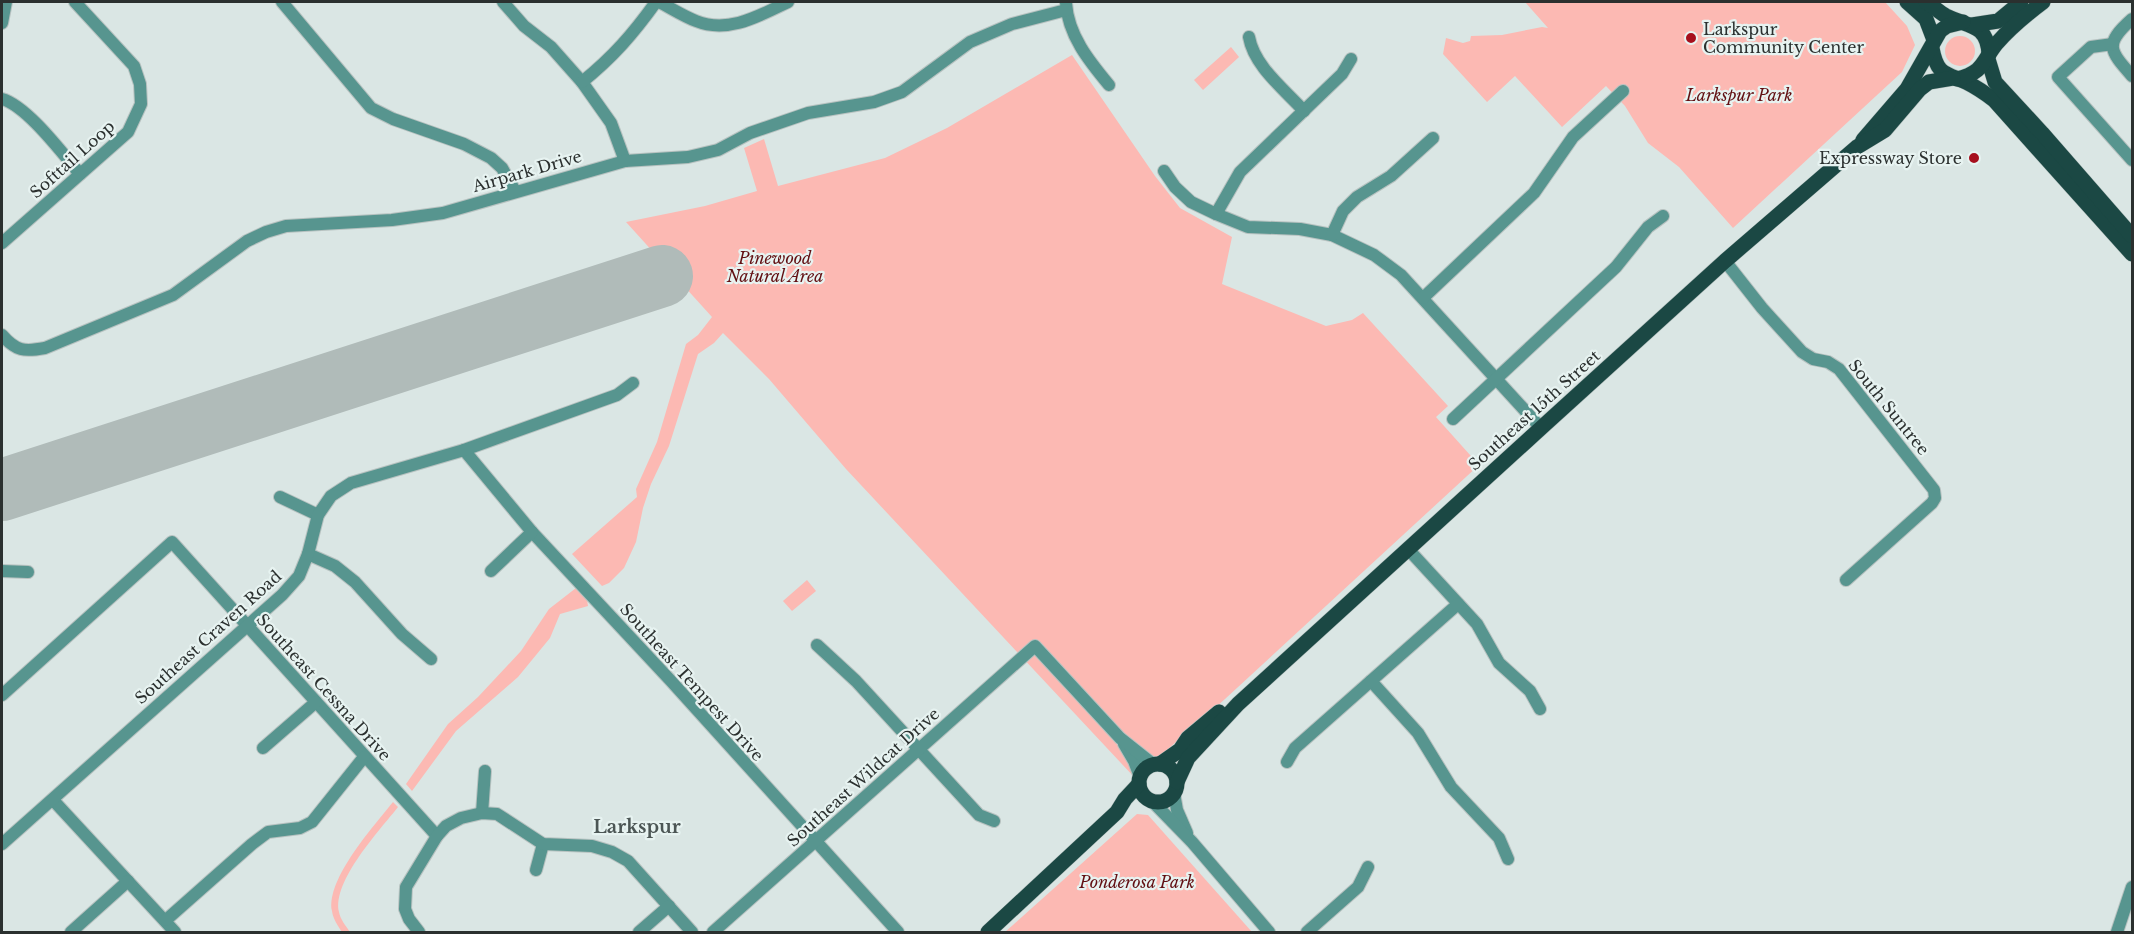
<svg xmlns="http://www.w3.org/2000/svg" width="2134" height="934" font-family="'Libre Baskerville',serif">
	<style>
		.green { fill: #fcb9b3 }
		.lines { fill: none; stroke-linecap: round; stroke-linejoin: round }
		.runway { stroke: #b0bbb9; stroke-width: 62 }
		.minor-casing { stroke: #b7c2c0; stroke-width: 14 }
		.major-casing { stroke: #b7c2c0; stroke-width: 16 }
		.minor { stroke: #57958f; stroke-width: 12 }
		.major { stroke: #1b4844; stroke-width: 15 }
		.poi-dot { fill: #a60f1d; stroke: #e7f3f1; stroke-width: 2 }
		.labels { text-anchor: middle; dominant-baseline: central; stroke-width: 4.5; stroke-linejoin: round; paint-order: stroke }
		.poi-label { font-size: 16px; fill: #2b302f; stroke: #e7f3f1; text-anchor: start }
		.park-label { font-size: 16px; font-style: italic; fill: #620f12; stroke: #e7f3f1 }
		.street-label { font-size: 16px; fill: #2b302f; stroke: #e7f3f1 }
		.neighbourhood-label { font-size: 18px; font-weight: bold; fill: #4c5655; stroke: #e7f3f1 }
	</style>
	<rect width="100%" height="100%" fill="#dae6e4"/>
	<g class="green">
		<path d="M1525,2H1885L1907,26L1915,45L1902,72L1733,228L1679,167L1648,143L1625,106L1606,86L1562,127L1515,76L1487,102L1443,54L1446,38L1463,43L1470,41L1471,36L1502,35L1542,27L1548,28Z"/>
		<circle cx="1960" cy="51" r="15"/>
		<path d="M1231,47L1239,57L1203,90L1194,80Z"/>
		<path d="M1072,55L1155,176L1180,208L1232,237L1222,284L1326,326L1352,320L1363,313L1448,406L1436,417L1479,465L1225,699L1135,778L846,469L769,379L723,333L714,343L698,354L669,446L651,484L643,508L636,542L624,568L609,583L602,586L572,554L637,497L636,489L657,442L686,344L698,335L712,317L626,222L705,206L757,191L744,148L764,139L778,186L885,158L947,128Z"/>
		<path d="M807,580L816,591L792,611L783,601Z"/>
		<path d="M576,588L587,600L588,606L560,614L550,638L518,677L456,731L412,791L406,784L448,724L478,697L521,651L549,609Z"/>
		<path d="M393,802L398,807C380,830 332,881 339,912C340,919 346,926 350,932H342C338,926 333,919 332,911C326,879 374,826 393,802Z"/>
		<path d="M1137,814L1148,815L1252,932H1005Z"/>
	</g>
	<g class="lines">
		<path class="runway" d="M2,490L662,276"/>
		<defs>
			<g id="minor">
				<path d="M282,2L371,108L393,119L464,144L491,158L502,168L515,191"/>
				<path d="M503,2L524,26L551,47L582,82L611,123L625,161"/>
				<path d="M659,2C671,8 683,16 696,21C728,34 759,16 788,2"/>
				<path d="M1066,3C1068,35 1089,61 1109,85"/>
				<path d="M2132,19C2104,44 2109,50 2132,76"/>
				<path d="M2,23L6,2"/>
				<path d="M1249,37C1254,66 1284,89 1304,111"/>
				<path d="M2113,44L2091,47L2058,77L2132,160"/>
				<path d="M582,82C613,57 633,34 656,2"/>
				<path d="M2,99C27,106 62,153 80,174"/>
				<path d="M1164,171L1175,187L1191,202L1216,214L1248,227L1300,229L1332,235L1374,255L1401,275L1541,428"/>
				<path d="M1216,214L1240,172L1342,74L1351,59"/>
				<path d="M1332,235L1343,211L1357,197L1391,176L1433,138"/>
				<path d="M2,243L128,132L141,104L140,84L134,66L75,2"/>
				<path d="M1725,261L1762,308L1802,352L1813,359L1828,362L1839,369L1934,490L1935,498L1932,503L1846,580"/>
				<path d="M1423,298L1534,193L1573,137L1623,91"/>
				<path d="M2,335C16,351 24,352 45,348L173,295L247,241L266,232L286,226L392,220L443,213L625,161L688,157L718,150L750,133L808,113L874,102L902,92L970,42L1012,24L1066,10"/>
				<path d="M1453,419L1616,267L1648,227L1663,216"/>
				<path d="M464,450L532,532L671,681L898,932"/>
				<path d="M280,497L318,515"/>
				<path d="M1408,549L1477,624L1499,663L1530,691L1540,709"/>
				<path d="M308,554L335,566L355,582L402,634L431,659"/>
				<path d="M2,571L28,572"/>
				<path d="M491,571L532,532"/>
				<path d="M817,645L856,681L979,815L994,821"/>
				<path d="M1371,681L1418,733L1451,787L1499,838L1508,859"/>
				<path d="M2,695L172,542L437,836"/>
				<path d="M1124,744L1134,761L1140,777"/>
				<path d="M263,748L316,702"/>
				<path d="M1287,762L1295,748L1458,604"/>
				<path d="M1174,793L1177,810L1187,833"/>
				<path d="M53,800L175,932"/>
				<path d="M1153,802L1192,842L1269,932"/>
				<path d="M482,813L485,771"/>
				<path d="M2,844L282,595L299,576L308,554L318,515L331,496L351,483L464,450L617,395L633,383"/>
				<path d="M536,870L543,844"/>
				<path d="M166,920L252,844L268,832L300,828L312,822L364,757"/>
				<path d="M71,932L128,881"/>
				<path d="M419,932L409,919L405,909L406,887L437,836L446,826L461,818L482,813L497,814L543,844L592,846L612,852L628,861L692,932"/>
				<path d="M639,932L669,906"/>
				<path d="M713,932L1035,646L1120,738L1154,765"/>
				<path d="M1307,932L1358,887L1368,867"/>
				<path d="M2117,932L2132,887"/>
			</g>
			<g id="major">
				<path d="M1907,2L1926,19L1934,40"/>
				<path d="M1926,2C1933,6 1939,12 1946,16C1968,27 1987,23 1989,54"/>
				<path d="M1972,25L1998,21L2021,2"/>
				<path d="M1932,48C1937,75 1945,73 1966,82C1976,87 1985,93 1994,100L2132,254"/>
				<path d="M1988,59L1995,82L2042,133L2132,236"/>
				<path d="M1957,79C1985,72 1982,61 1997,43C2011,27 2027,14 2043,2"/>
				<path d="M1863,140L1907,89L1940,31L1947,26L1963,22"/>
				<path d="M1160,764L1180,750L1188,738L1219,712"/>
				<circle cx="1158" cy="783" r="19"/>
				<path d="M1177,782L1188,758L1238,704L1541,428L1725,261L1857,147L1885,130L1920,89L1929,82L1953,78"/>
				<path d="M988,932L1117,812L1125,799L1139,784"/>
			</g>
		</defs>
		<use href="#minor" class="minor-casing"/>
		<use href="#major" class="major-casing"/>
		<use href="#minor" class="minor"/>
		<use href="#major" class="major"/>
	</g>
	<g class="poi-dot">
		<circle cx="1691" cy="38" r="6"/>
		<circle cx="1974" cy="158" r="6"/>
	</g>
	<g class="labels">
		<g class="poi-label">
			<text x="1703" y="29">Larkspur<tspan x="1703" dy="18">Community Center</tspan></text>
			<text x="1962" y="158" text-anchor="end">Expressway Store</text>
		</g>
		<g class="park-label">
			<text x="1739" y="95">Larkspur Park</text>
			<text x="775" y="258">Pinewood<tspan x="775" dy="18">Natural Area</tspan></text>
			<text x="1137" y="882">Ponderosa Park</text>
		</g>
		<g class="street-label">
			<text transform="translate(72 159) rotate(-42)">Softtail Loop</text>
			<text transform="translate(527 171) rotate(-16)">Airpark Drive</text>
			<text transform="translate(1889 407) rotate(51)">South Suntree</text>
			<text transform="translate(1534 410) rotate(-42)">Southeast 15th Street</text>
			<text transform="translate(208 637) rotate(-42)">Southeast Craven Road</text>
			<text transform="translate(692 682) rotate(48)">Southeast Tempest Drive</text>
			<text transform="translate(324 687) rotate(48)">Southeast Cessna Drive</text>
			<text transform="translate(863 777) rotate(-42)">Southeast Wildcat Drive</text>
		</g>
		<g class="neighbourhood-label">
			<text x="637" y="827">Larkspur</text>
		</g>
	</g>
	<rect width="2134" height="934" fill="none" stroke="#2b302f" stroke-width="6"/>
</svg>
